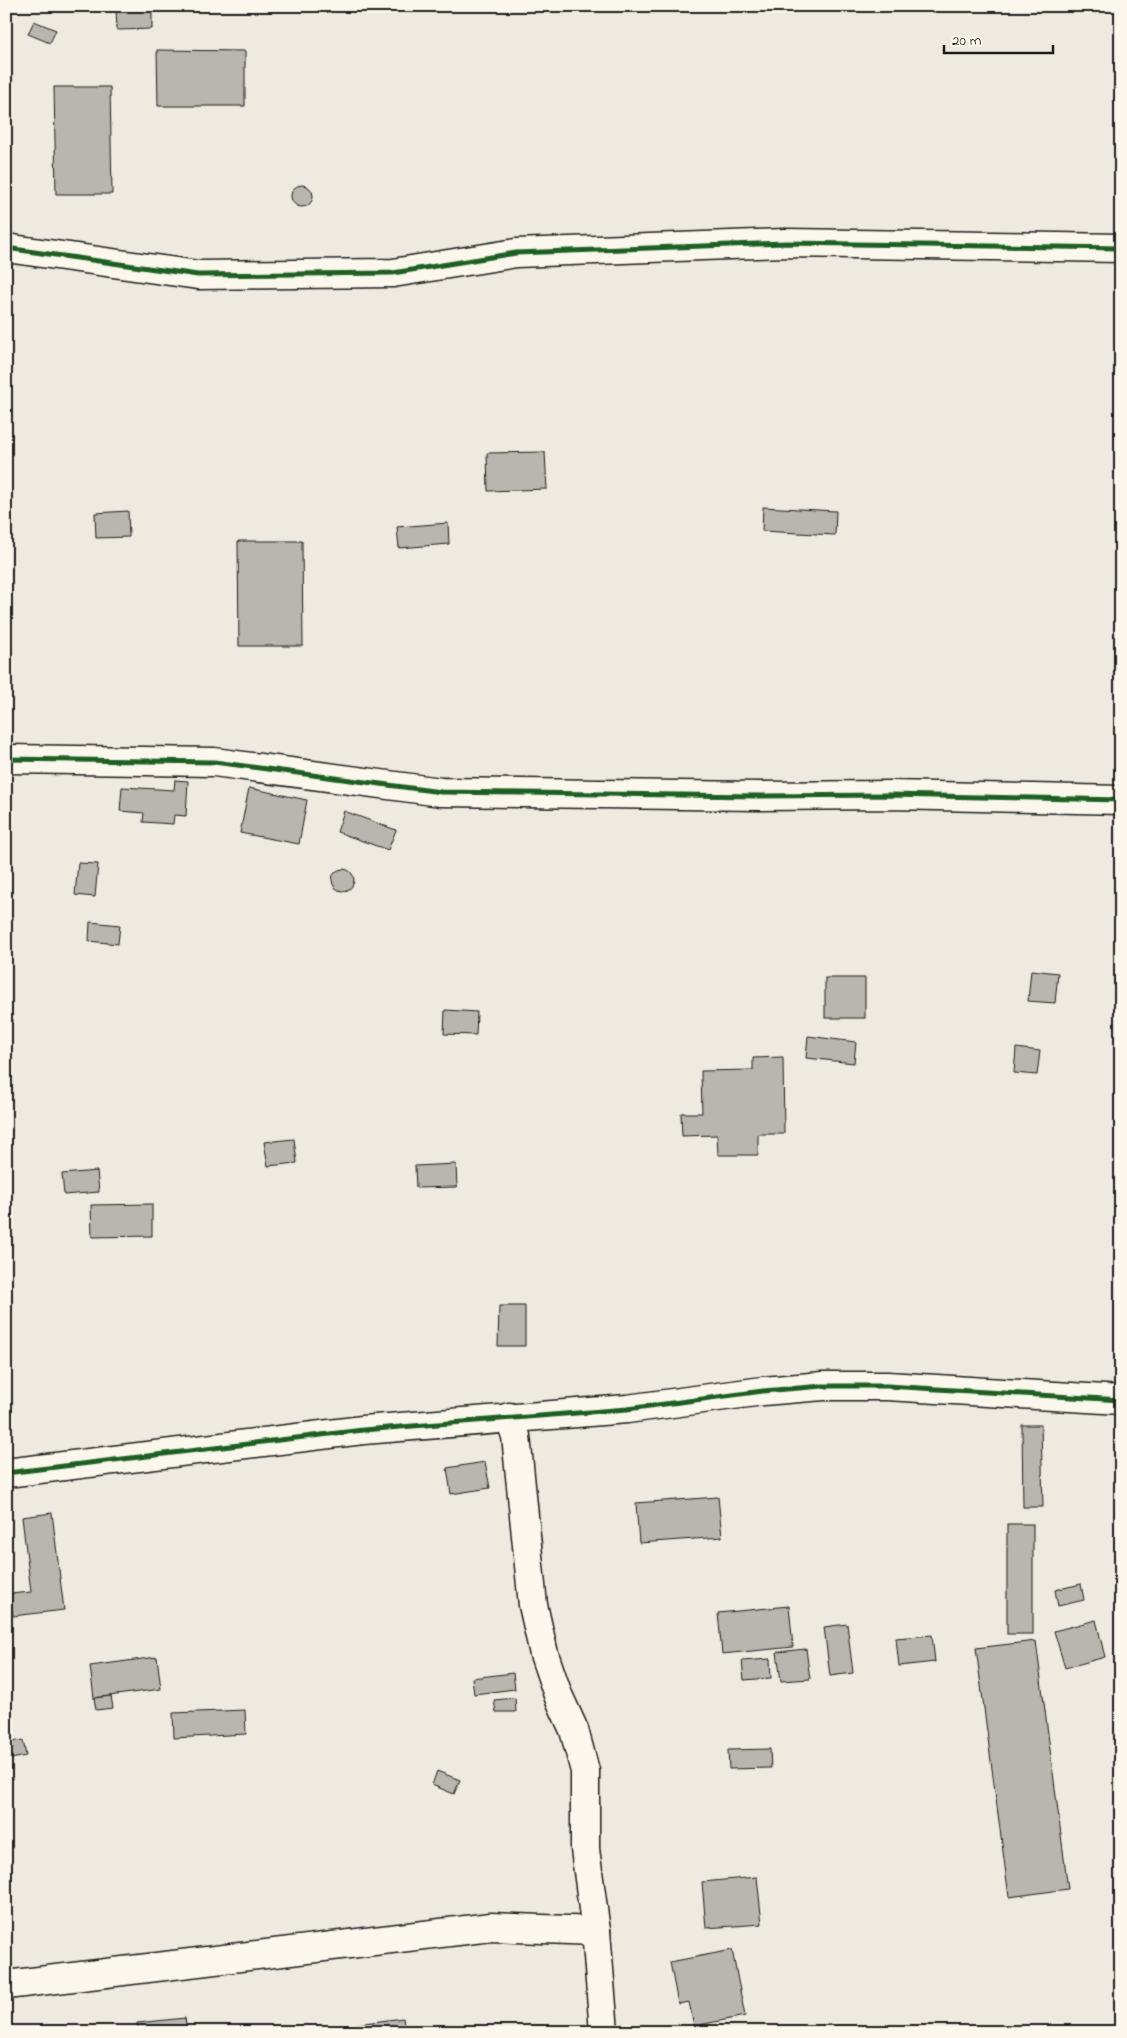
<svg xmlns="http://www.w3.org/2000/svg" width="1127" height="2038" font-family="'Indie Flower',sans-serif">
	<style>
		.building { fill: #b9b6af; stroke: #1c1c1c }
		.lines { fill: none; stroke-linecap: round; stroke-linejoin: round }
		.street-casing { stroke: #1c1c1c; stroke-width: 31 }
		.street { stroke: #fbf7ec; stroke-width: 28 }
		.cycleway-casing { stroke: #fbf7ec; stroke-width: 8 }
		.cycleway { stroke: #1b5e20; stroke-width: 5 }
	</style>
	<rect width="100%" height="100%" fill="#eeeadf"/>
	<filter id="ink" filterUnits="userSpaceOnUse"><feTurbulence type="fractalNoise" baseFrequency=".02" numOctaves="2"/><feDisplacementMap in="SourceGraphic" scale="10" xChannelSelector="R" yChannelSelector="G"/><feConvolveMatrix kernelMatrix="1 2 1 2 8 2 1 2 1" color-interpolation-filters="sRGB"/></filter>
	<g filter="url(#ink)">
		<g class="building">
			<path d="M152,7V29L117,30L116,9Z"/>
			<path d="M34,21L56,30L50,43L28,34Z"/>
			<path d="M157,50L245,51V106H158Z"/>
			<path d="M54,87H110L112,194H56Z"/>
			<circle cx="302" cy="196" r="11"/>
			<path d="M545,452L547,489L488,491L487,453Z"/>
			<path d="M763,507L836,511L835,535L762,531Z"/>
			<path d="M128,511L129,537L96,538L95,513Z"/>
			<path d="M448,523L449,544L399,548L397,527Z"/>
			<path d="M238,541H302L303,646H239Z"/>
			<path d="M175,780L188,781L186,816L174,815L173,824L143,822L144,813L120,811L122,787L174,790Z"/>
			<path d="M249,788L307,800L299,844L240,833Z"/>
			<path d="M344,811L396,830L388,850L337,832Z"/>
			<path d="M78,863L98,864L95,897L75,895Z"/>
			<circle cx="343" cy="880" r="11"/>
			<path d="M90,922L120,925L118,944L89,941Z"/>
			<path d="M1031,970L1058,973L1055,1003L1028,1001Z"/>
			<rect x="825" y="978" width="40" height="40"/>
			<path d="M445,1010L477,1012L476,1035L444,1034Z"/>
			<path d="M808,1036L856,1042L854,1063L806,1058Z"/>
			<path d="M1016,1048L1040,1051L1037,1075L1014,1073Z"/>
			<path d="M783,1057L784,1134H758V1155H718L717,1135L682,1136L681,1113H702L701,1071L753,1070V1058Z"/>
			<path d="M294,1139L297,1163L268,1166L264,1142Z"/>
			<path d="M456,1164L457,1187L416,1188L415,1166Z"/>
			<path d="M97,1171L99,1192L64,1195L62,1174Z"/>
			<path d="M152,1204V1236L92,1237L91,1205Z"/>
			<path d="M499,1306H525V1346H498Z"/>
			<path d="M1022,1425H1041L1043,1507H1023Z"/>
			<path d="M485,1462L490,1488L451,1494L447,1468Z"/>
			<path d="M718,1497L722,1537L639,1543L636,1503Z"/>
			<path d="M52,1513L64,1610L13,1616L10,1594L31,1592L22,1517Z"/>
			<rect x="1007" y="1524" width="26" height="110"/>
			<path d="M1081,1584L1084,1600L1058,1606L1055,1590Z"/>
			<path d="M789,1606L793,1647L722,1654L718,1613Z"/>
			<path d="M1096,1620L1105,1657L1065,1668L1054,1631Z"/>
			<path d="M847,1624L853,1673L830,1676L824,1627Z"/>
			<path d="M932,1635L935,1662L899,1666L896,1638Z"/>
			<path d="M1036,1641L1068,1889L1009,1897L976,1648Z"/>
			<path d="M806,1649L810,1679L781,1681L777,1652Z"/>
			<path d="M157,1657L161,1689L94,1698L90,1666Z"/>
			<path d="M770,1659L771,1678L744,1680L742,1661Z"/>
			<path d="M513,1673L515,1689L474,1694L472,1678Z"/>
			<path d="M111,1696L113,1708L96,1710L94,1698Z"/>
			<path d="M515,1698L516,1712H496L494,1700Z"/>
			<path d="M245,1710L246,1734L174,1738L173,1713Z"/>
			<path d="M23,1740L26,1756L6,1760V1743Z"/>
			<path d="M770,1749L771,1768L729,1769L728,1750Z"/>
			<path d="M437,1771L460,1780L454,1794L432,1785Z"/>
			<path d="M757,1877L762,1924L706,1928L702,1882Z"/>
			<path d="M732,1950L745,2016L694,2026L689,2002L678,2004L670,1962Z"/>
			<path d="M185,2018L187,2032H138L137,2023Z"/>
			<path d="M403,2018L405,2032H350L349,2025Z"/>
		</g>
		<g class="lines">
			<defs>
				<g id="street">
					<path d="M6,248L198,275L393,273L516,253L786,243L1121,248"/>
					<path d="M6,759L214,762L441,792L759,796L891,795L1121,800"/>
					<path d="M509,1417L516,1436L518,1456L533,1605L544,1654L558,1695L574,1730L585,1771V1849L596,1931L604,2032"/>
					<path d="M6,1473L363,1430L627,1409L763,1391L823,1386H887L1121,1400"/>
					<path d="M6,1985L491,1927L596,1931"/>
				</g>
			</defs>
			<use href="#street" class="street-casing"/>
			<use href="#street" class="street"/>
			<defs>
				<g id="cycleway">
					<path d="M6,248L198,275L393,273L516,253L786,243L1121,248"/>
					<path d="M6,759L214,762L441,792L759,796L891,795L1121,800"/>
					<path d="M6,1473L363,1430L627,1409L763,1391L823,1386H887L1121,1400"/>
				</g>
			</defs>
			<use href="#cycleway" class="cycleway-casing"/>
			<use href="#cycleway" class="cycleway"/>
		</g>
	</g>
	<rect width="1127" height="2038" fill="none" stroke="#fbf7ec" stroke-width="25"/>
	<rect x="12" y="12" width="1102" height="2013" fill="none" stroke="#1c1c1c" stroke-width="2" filter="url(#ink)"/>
	<path d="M944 45v8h109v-8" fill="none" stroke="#1c1c1c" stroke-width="2.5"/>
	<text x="952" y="45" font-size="15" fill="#1c1c1c" stroke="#fbf7ec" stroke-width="4" paint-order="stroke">20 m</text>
</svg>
